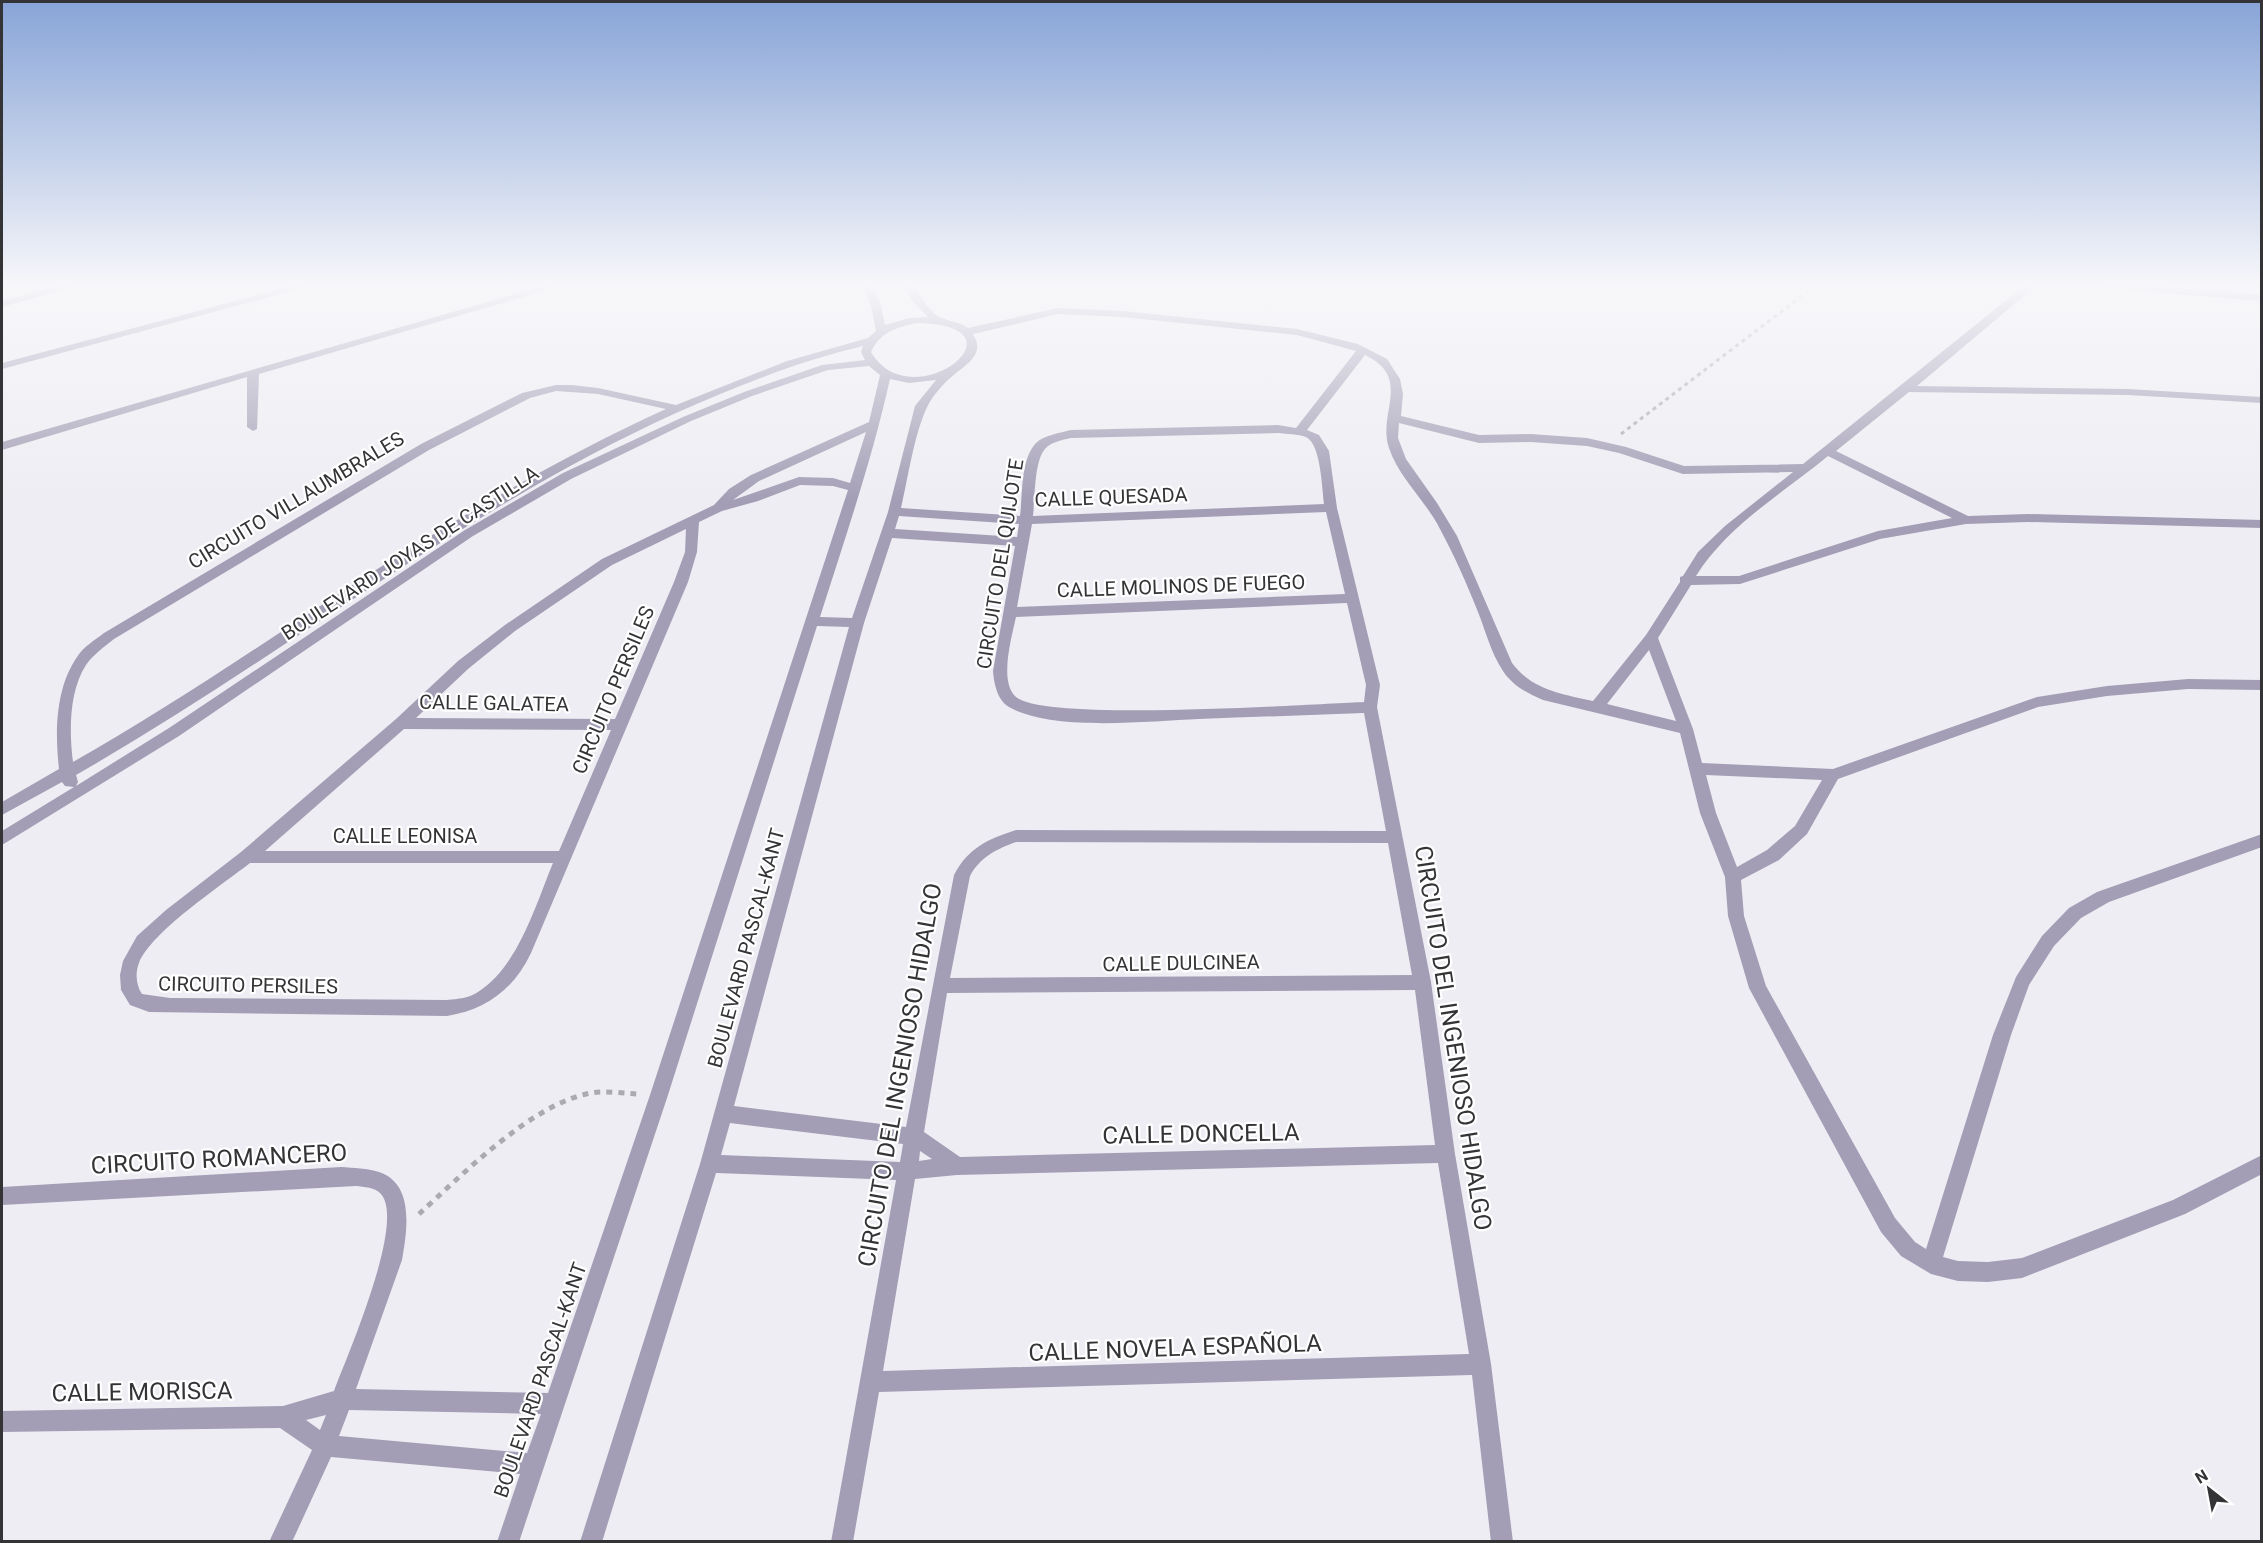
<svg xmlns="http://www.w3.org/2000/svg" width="2263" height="1543" font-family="Roboto,sans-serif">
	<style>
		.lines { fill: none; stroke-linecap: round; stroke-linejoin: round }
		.path-far1 { stroke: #abaaaf; stroke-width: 3; stroke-dasharray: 4 4; stroke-linecap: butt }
		.path { stroke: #abaaaf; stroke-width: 5; stroke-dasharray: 6 6; stroke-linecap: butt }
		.minor { fill: #a39eb5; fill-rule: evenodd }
		.labels { text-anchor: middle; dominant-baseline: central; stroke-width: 4.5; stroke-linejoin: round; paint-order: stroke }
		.street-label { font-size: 20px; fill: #343336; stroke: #fff }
		.near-street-label { font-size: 24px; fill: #343336; stroke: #fff }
	</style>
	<rect width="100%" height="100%" fill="#eeedf3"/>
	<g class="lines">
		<path class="path-far1" d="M1621,434L1816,285"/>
		<path class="path" d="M419,1214C462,1175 529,1107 586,1094C603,1090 621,1093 637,1094"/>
		<g class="minor">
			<path d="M62,285H81L2,307V301Z"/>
			<path d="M295,285H314L2,369V363Z"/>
			<path d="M546,285H564L259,374L257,429L253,431L247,427V377L2,450V442Z"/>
			<path d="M862,285H872L881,306L885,325L909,318L928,317L911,299L904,285H914C920,296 931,314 942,318C951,322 960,322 968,328L1058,308L1123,311L1297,329L1358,344L1387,359L1400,379L1403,394L1401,416L1479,435L1531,434L1587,438L1626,447L1684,466L1803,464L2025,285H2037L1917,386L2128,389L2262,397V403L2128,395L1909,392L1836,451L1968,516L2028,514L2262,520V528L2028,522L1966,524L1880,539L1740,584L1691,585L1658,638L1693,729L1702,763L1833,769L2037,697L2107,686L2188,679L2262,680V690L2188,689L2107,696L2038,707L1838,779L1807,834L1779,860L1741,880L1744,916L1766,986L1895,1218L1915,1242L1926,1249L1993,1035L2016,977L2042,936L2069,908L2097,892L2262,834V847L2109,902L2081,918L2054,946L2029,985L2011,1035L1943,1257L1958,1261L1988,1262L2022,1258L2173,1200L2262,1155V1174L2185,1214L2022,1278L1988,1282L1958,1281L1931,1274L1901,1256L1881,1232L1749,988L1728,916L1725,877L1700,813L1680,733L1543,700C1527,693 1513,686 1503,671C1491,653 1486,632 1478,612C1467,584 1454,555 1440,529C1426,501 1399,478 1389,448C1377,413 1413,378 1365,355L1307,430L1319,435L1329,451L1337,508L1380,685L1377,707L1431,982L1455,1154L1491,1364L1513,1542H1491L1472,1375L879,1392L853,1542H831L896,1180L716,1173L602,1542H580L700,1164L849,627L817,626L668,1095L519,1542H497L520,1474L331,1457L292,1542H269L312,1450L280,1428L2,1432V1411L283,1406L334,1391C347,1356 406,1222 381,1194C375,1187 364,1187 356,1186L2,1205V1187L341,1167C354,1168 367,1168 379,1172C415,1184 407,1231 402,1260L356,1389L548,1393L650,1095L848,490L833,486L800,485L758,501L722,511L699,522L697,552L688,582L531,953C514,989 486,1010 447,1016L149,1012L130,1005L121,990L120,975L123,961L137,936L166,910L241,852L396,719L458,661L505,625L602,559L714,505L729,489L751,475L869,422L880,375L869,366L828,370L752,396L691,421L571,479L473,536L179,736L2,845V831L74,787L65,786L62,782L2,815V802L59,769C55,733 55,689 77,657C83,647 95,640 104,633L421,444L522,393L556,385H572L598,388L676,405L787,361L868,338L876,331L871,306ZM1058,314L1123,317L1297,335L1356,351L1296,428L1278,425L1071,430C1060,433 1044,435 1036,443C1020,460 1023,494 1020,516L901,508C908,479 916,420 933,397C939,389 947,380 955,374C969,363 985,353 973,334ZM917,323C1035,325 911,421 871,352C880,332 897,327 917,323ZM863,346L861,352L865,360L822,365L744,392L683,417L563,473L465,530L169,728L76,786L78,782L76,775C279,659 462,510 676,413C737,386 799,361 863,346ZM890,379L909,383L936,380L915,406L888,512L852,618L820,617C845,538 872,460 890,379ZM556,391L598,394L666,409C554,460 449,523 346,589C256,648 167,709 73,762C69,732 69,691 86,665C93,655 104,647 114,639L429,450L530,398ZM1399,423L1479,443L1531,442L1587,446L1619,453L1683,474L1793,472L1725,526L1698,552L1683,576L1680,577V582L1646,635L1593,701C1562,694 1532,690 1512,663L1457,536L1437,503L1406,459L1398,438ZM866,432L850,483L833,478L799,477L733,500L759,481ZM1278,433C1287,434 1298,434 1306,437C1321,444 1322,489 1324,504L1033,516C1035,499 1034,461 1045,449C1051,442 1062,440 1071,438ZM1828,456L1952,518L1878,531L1739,576H1696C1727,526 1783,493 1828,456ZM1326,512L1345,594L1017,607L1032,524ZM899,516L1019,524L1017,537L895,529ZM686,529L685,552L674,582L615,719L416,718L468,669L515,631L612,565ZM892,538L1015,546L993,671C994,683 997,700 1009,707C1052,732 1149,721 1199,719C1254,717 1309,715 1364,713L1386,831L1016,830C988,839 968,848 954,875L906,1127L734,1106L864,623ZM1347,603L1366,685L1364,702C1312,704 1040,723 1015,696C999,680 1012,636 1016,617ZM1649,650L1676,721L1607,704ZM404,729L611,730L559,851H265ZM1706,775L1822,780L1795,826L1767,850L1737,867L1716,813ZM1016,842L1388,843L1412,975L950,978L970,876C980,857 997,849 1016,842ZM250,863H553C536,904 518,967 478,992C469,998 458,999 447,1000L170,998L142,994C136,985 135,973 139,963C151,932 222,885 250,863ZM1415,990L1435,1145L960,1157L924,1132L947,993ZM730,1123L903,1144L900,1162L721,1155ZM920,1151L932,1159L919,1161ZM1438,1163L1469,1354L883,1371L915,1179L957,1175ZM349,1410L541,1414L527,1453L339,1436ZM326,1415L320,1430L306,1420Z"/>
			<path d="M2099,285H2147L2262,295V301L2104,288Z"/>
		</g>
	</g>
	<linearGradient id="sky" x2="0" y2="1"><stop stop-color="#88a4d7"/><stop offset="0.57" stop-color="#f7f7fa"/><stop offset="1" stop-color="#f7f7fa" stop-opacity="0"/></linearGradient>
	<rect width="2263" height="501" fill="url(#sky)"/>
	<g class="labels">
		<g class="street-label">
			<text transform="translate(1111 497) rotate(-2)">CALLE QUESADA</text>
			<text transform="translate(296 500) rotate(-31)">CIRCUITO VILLAUMBRALES</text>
			<text transform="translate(410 553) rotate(-33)">BOULEVARD JOYAS DE CASTILLA</text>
			<text transform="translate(1000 564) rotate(-81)">CIRCUITO DEL QUIJOTE</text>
			<text transform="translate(1181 586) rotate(-2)">CALLE MOLINOS DE FUEGO</text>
			<text transform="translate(613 690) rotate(-67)">CIRCUITO PERSILES</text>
			<text transform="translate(494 703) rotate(1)">CALLE GALATEA</text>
			<text x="405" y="836">CALLE LEONISA</text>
			<text transform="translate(746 948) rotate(-75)">BOULEVARD PASCAL-KANT</text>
			<text transform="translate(1181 963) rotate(-1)">CALLE DULCINEA</text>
			<text transform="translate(248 985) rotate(1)">CIRCUITO PERSILES</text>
			<text transform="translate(540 1380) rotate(-71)">BOULEVARD PASCAL-KANT</text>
		</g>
		<g class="near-street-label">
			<text transform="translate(1453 1038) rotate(81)">CIRCUITO DEL INGENIOSO HIDALGO</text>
			<text transform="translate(900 1075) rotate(-80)">CIRCUITO DEL INGENIOSO HIDALGO</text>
			<text transform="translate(1201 1134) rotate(-1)">CALLE DONCELLA</text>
			<text transform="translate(219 1159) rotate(-3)">CIRCUITO ROMANCERO</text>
			<text transform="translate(1175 1348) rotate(-2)">CALLE NOVELA ESPAÑOLA</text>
			<text transform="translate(142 1392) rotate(-1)">CALLE MORISCA</text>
		</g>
	</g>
	<rect width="2263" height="1543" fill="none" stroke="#343336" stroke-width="6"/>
	<g transform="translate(2209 1489) rotate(329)" stroke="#ffffff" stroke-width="4.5" paint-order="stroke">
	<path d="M0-4.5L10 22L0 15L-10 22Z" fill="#343336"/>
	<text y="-9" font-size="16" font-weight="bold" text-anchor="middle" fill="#343336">N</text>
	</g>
</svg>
